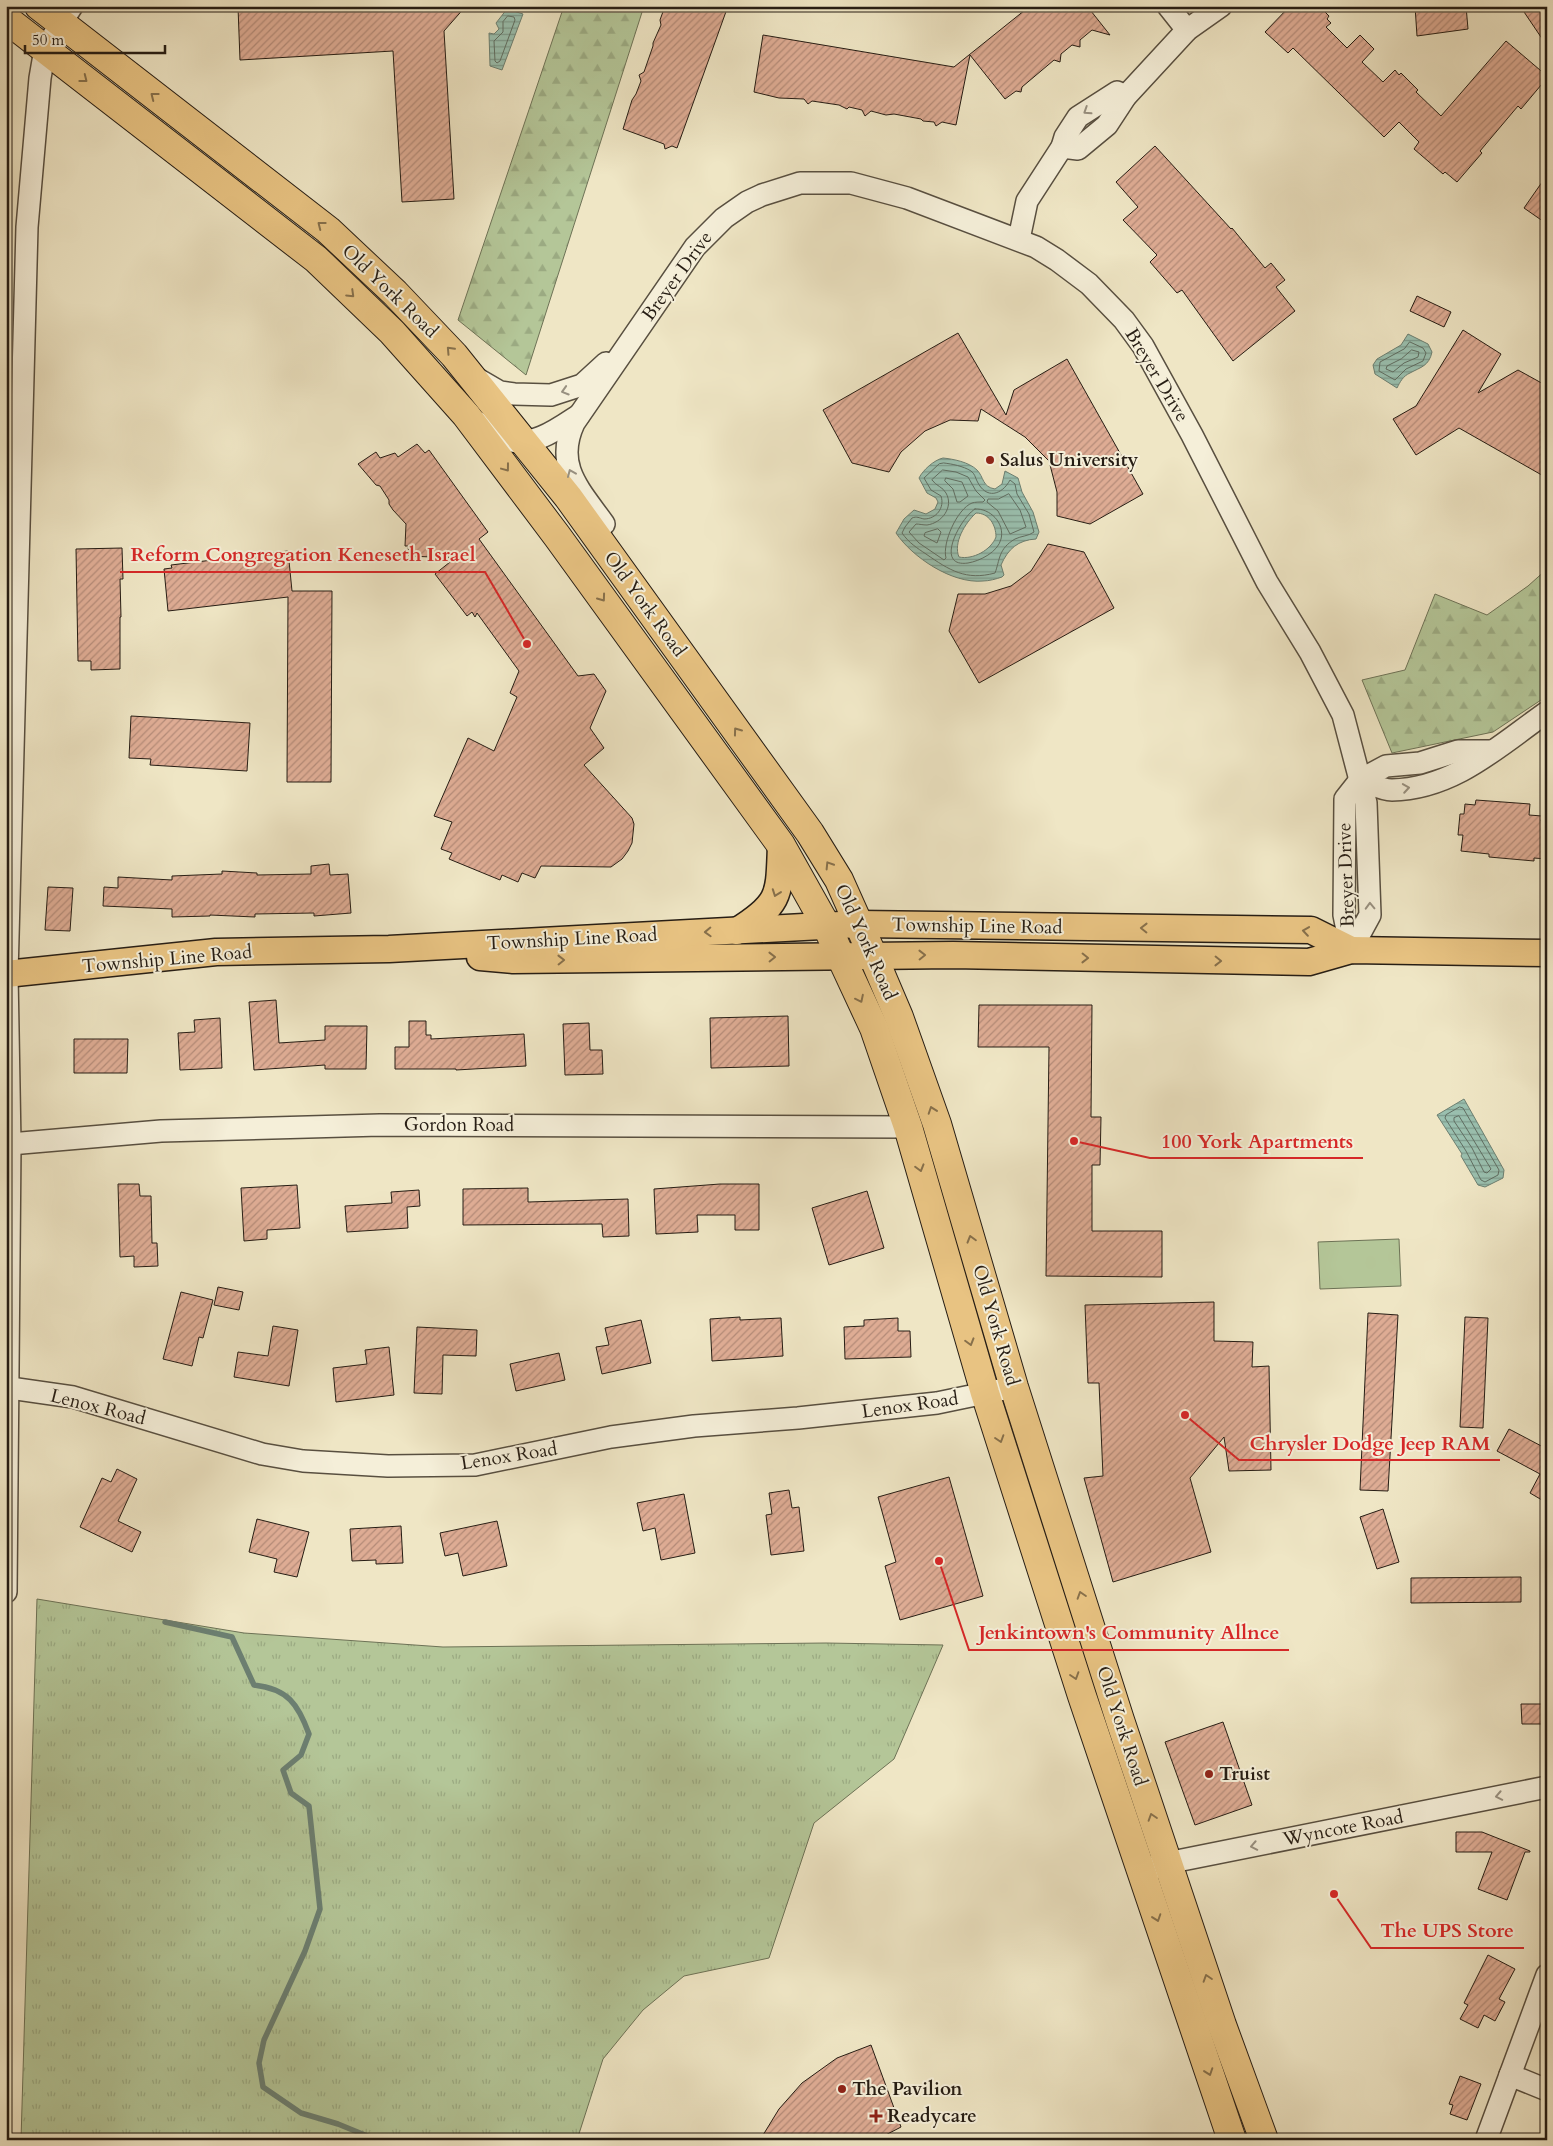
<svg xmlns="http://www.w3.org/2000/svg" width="1553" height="2146" font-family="Cardo,serif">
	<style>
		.grass { fill: url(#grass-tufts); stroke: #6d7256 }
		.forest { fill: url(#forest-firs); stroke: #6d7256 }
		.garden { fill: #b4c698; stroke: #6d7256 }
		.water { fill: url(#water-rules); stroke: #6c7f71; fill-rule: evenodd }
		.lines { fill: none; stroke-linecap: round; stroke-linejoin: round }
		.shore { stroke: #606e62; stroke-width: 1 }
		.stream { stroke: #6c7f71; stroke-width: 5.5 }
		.building { fill: url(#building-hatch); stroke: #261d14 }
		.minor-casing { stroke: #584f40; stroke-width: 24 }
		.major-casing { stroke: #261d14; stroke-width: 29 }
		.highway-casing { stroke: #261d14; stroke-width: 30 }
		.minor { stroke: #f5efd9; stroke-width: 21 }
		.major { stroke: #e8c382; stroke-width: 26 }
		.highway { stroke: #e8c382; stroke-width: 28 }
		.oneway { stroke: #87704b }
		.oneway2 { stroke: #989080 }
		.poi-dot { fill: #8f2418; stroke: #f5efd9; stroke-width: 2 }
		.labels { text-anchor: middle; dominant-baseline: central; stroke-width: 4; stroke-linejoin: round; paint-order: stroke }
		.street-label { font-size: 19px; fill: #261d14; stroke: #f5efd9 }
		.poi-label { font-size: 19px; font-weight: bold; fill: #261d14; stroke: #f5efd9; text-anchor: start }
		.leader { fill: none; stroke: #d62828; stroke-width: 2 }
		.callout-dot { fill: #d62828; stroke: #f5efd9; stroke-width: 2 }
		.callout-label { font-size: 20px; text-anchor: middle; font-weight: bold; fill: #d62828; stroke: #f5efd9; stroke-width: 4; stroke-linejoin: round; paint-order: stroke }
	</style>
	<defs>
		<pattern id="grass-tufts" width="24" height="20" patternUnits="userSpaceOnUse" patternTransform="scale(1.25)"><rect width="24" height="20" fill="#b4c698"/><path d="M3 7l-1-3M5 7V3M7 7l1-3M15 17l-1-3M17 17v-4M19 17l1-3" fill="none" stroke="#9baa82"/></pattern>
		<pattern id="forest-firs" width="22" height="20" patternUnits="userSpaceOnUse" patternTransform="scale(1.25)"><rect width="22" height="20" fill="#b4c698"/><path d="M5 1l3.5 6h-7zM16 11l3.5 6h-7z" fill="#9baa82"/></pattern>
		<pattern id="water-rules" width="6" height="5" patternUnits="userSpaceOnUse" patternTransform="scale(1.25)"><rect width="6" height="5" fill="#9ac0af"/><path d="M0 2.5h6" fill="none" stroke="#7d9b8d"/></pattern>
		<pattern id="building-hatch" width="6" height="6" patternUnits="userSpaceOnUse" patternTransform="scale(1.25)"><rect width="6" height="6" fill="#deac94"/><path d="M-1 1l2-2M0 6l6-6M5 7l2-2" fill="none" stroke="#b48b78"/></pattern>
	</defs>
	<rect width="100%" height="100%" fill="#efe6c5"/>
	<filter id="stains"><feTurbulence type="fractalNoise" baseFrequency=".004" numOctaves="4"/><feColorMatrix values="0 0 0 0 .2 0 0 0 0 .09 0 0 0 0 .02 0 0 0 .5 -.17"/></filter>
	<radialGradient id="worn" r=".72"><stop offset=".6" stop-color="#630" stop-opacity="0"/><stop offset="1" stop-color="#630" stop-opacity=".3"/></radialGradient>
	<path class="grass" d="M37,1599L244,1633L443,1647L826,1643L943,1645L894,1759L814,1823L769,1958L684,1976L643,2010L603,2059L577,2140H21Z"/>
	<g class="forest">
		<path d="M564,6H644L526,375L458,320Z"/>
		<path d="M1547,569V696L1493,732L1392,753L1362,680L1405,670L1435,594L1487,615L1528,586Z"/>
	</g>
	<path class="garden" d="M1399,1239L1401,1286L1320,1289L1318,1242Z"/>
	<g class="water">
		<path d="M507,9L523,14L502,70L490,66L489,33L494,34L499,29L496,23Z"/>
		<path d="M1408,334L1428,344L1432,352C1429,366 1421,367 1410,373C1403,376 1400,382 1397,388L1375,374L1373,365L1377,359L1401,345Z"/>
		<path d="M943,458C953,459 969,462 977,470C984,477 982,487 995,489L1002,484L1005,471L1018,478L1022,492L1033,512L1039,532L1036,539C1018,540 1008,549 1001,565L1004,575L1002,577C996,579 989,581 983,581C952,584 912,557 896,533L904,519L914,510L926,514L935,509L938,502L936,498L927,493L919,478C923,470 934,460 943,458ZM976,513C989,513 996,525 996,537C991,550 973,560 959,557C953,543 965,523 976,513Z"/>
		<path d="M1464,1099L1504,1170L1503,1178L1485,1187L1478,1185L1461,1156L1462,1154L1437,1115Z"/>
	</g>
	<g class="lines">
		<g class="shore">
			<path d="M508,16L514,17L515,20L500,61L497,63L495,61L494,41L503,32V22Z"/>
			<path d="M1410,342L1423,348L1426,353L1423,361L1406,369L1395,380L1379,371L1380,362L1404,349Z"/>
			<path d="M1412,350L1419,352L1418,357L1404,363L1393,372L1386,369L1387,366L1401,359Z"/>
			<path d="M944,463C952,464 963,466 971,471C975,474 975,477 977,481C986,500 1002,495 1010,480L1015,484L1017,494L1029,514L1034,532C1029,536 1021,536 1015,539C998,549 1000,560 995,573C966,581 949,570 926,554C917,548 909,543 902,533L905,527L912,518C917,516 919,518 924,519C936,519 945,508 941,496L931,490L924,478L939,464Z"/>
			<path d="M943,470L956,472L968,477L976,491L985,500L983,502C979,502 975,502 972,503C957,509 942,543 946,558L944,560L919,543L909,532L916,524C919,524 923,525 927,525C942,523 954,507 946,493C943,487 936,486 932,480Z"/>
			<path d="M946,478L962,482L968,496L960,502H957L953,489L945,481Z"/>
			<path d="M1009,494L1020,510L1026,527L1010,534L998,511L987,502L988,499H998Z"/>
			<path d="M975,509C990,508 1005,523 1001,539C998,552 980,561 968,563C933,568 961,517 975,509Z"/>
			<path d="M938,529L941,532L937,543L924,536L925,533Z"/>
			<path d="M1460,1107L1463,1108L1499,1170L1498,1175L1485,1182L1481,1180L1466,1151L1445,1118L1446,1115Z"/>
			<path d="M1459,1116L1491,1169L1487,1173L1484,1172L1472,1148L1454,1121V1118Z"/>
		</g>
		<path class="stream" d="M165,1622L232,1637L254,1685C288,1689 298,1704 309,1734L301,1755L283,1770L291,1793L309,1806L320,1909L305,1951L264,2040L259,2063L263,2087L301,2113L338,2124L377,2140"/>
	</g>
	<g class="building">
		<path d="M257,6H466L444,31L454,199L402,202L393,51L240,60L238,7Z"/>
		<path d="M665,6H728L677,148L672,146L665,149L664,144L623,129L632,100L636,94L641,81L639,75L644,72L653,46V43L661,25L660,20Z"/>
		<path d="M1030,6H1087L1110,35L1092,30L1080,40V47L1072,45L1061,54L1060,62L1054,60L1022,87L1021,92L1016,91L1005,99L970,55L956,125L942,122L936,126L934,122L923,121L921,119L894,114L886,115L871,111L865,116L862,110L849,107L847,109L839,105L812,101L808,104L804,99L779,98L754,92L763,35L954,67Z"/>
		<path d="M1290,6H1319L1329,16L1327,19L1331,23L1326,27L1347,48L1360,35L1374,49L1362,62L1383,82L1395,70L1399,75L1401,73L1418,90L1416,92L1441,116L1506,41L1547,76V78L1521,109L1518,106L1480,151L1482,153L1457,182L1445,172L1443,174L1414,149L1419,142L1399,122L1384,137L1293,48L1288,53L1265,32Z"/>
		<path d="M1415,6H1466L1468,29L1417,36Z"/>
		<path d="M1520,6H1547V46Z"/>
		<path d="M1155,146L1231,229L1232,228L1265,268L1271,263L1285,280L1276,287L1295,311L1233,361L1182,290L1177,293L1150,262L1157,255L1123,220L1138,207L1116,182Z"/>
		<path d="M1547,175V224L1524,208Z"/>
		<path d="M1417,296L1451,312L1444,327L1410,311Z"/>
		<path d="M1463,330L1501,354L1478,393L1518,370L1547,386V478L1459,428L1416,455L1393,419L1416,406Z"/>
		<path d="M958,333L1006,415L1014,390L1067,359L1143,494L1090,524L1057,516V492L1049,461L1025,437L981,409L978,421L950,420L925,431L901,452L889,472L852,463L823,410Z"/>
		<path d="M417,444L425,453L429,450L488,532L479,539L578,676L594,674L606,691L590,728L604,748L584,765L632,818L634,824L632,843L628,851L622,859L611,867L541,866L535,878L522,873L518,882L502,875L500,880L449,859L452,853L441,849L452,822L434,816L468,738L494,751L517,697L510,693L519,671L477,613L475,617L472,612L467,616L435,574L455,558L409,556L408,546H405L406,524L393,510L389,504V500L380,486L376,485L358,464L376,452L380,458L395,453L398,457Z"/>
		<path d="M1048,544L1084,552L1114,608L979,683L949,631L958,594H985L1011,586L1031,571Z"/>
		<path d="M122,548L123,579H120L121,617H120V669L91,670V661H78L76,549Z"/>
		<path d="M288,551L292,591H332L331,782H287L288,597L168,611L164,569L172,568L171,565Z"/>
		<path d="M131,716L250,723L247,771L150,765L151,759L129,758Z"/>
		<path d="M1476,800L1530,804L1529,815L1542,816L1541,821H1547V859L1534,858V861L1489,857V854L1461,851L1463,835H1458L1460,814H1464L1465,804L1475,805Z"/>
		<path d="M329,864L330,875L348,874L351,913L314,916V913L255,914V917L210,915V916L172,917V909L103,906L104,887L118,888V877L172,880V876L222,874V871L257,873V875L311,874V866Z"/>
		<path d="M48,887L73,888L70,931L45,930Z"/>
		<path d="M276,1000L279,1043L325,1040V1026H367L366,1069H325V1065L254,1070L249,1002Z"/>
		<path d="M979,1005H1092L1091,1117H1101L1100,1165H1092V1231H1162V1277L1046,1276L1049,1047H978Z"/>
		<path d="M788,1016L789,1066L711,1068L710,1018Z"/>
		<path d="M220,1018L222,1068L180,1070L178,1033L195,1032L194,1020Z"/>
		<path d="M409,1021H426V1035H431V1039L524,1034L526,1066L456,1070V1069H395V1047H409Z"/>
		<path d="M589,1023L590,1050H602L603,1074L565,1075L563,1024Z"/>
		<path d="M74,1039H128L127,1073H74Z"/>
		<path d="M118,1184H139L140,1196H151L152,1243H157L158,1266L134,1267V1256L120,1257Z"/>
		<path d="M720,1184H759V1230H735V1215H697L698,1232L656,1234L654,1189Z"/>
		<path d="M297,1185L300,1228L267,1230V1239L244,1241L241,1188Z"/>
		<path d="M528,1188V1202L628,1199L629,1236L603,1237L602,1224L463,1225V1189Z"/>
		<path d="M419,1190L420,1206L407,1207L408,1228L347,1232L345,1206L392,1203L391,1192Z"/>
		<path d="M867,1191L884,1248L829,1265L812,1208Z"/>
		<path d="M218,1287L243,1292L239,1310L214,1305Z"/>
		<path d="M181,1292L213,1300L203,1338L199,1337L192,1366L163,1359Z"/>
		<path d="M1214,1302V1341L1253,1342L1252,1367L1269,1366L1271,1470L1229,1471L1224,1437L1190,1478L1211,1552L1113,1582L1084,1478L1103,1476L1099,1383H1088L1085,1305Z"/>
		<path d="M1368,1313L1398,1315L1388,1491L1360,1490Z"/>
		<path d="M740,1317V1320L781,1318L783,1356L712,1361L710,1319Z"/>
		<path d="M1465,1317L1488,1318L1483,1428L1460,1427Z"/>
		<path d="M898,1318V1331H910L911,1357L845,1359L844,1327L864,1326V1320Z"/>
		<path d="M641,1320L651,1363L602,1374L596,1347L609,1345L605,1328Z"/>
		<path d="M273,1326L298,1330L289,1386L234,1377L238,1352L268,1356Z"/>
		<path d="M417,1327L477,1330L476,1356L443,1355L442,1394L414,1393Z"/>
		<path d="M389,1347L394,1395L336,1402L333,1368L367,1364L365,1350Z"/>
		<path d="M559,1353L565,1380L516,1391L510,1364Z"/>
		<path d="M1509,1429L1547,1449V1503L1530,1493L1540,1474L1497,1451Z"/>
		<path d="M117,1469L137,1479L118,1521L141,1532L132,1552L80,1527L102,1478L111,1482Z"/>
		<path d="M949,1477L983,1596L900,1620L885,1566L896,1562L878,1497Z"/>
		<path d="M789,1490L792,1508L799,1507L804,1551L771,1555L766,1515L772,1514L769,1493Z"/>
		<path d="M684,1494L695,1553L661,1560L655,1528L643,1531L637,1503Z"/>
		<path d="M1383,1509L1399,1562L1377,1569L1360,1517Z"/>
		<path d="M257,1519L309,1532L297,1577L274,1572L277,1559L249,1552Z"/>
		<path d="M497,1521L507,1566L463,1576L458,1553L445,1556L440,1533Z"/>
		<path d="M401,1526L403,1563L376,1564V1560L352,1561L350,1529Z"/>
		<path d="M1521,1577V1602L1411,1603V1578Z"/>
		<path d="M1521,1704H1547V1724H1522Z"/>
		<path d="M1223,1722L1252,1805L1195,1825L1165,1742Z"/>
		<path d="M1456,1832H1482L1530,1851V1852H1525L1507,1900L1478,1889L1492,1852H1456Z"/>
		<path d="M1488,1955L1515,1969L1499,1999L1505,2002L1495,2021L1484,2015L1478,2028L1460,2019L1468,2005L1464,2003Z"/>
		<path d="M871,2045L901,2127L876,2140H760L779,2109L802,2083L837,2058Z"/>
		<path d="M1460,2076L1481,2084L1467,2120L1450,2114L1453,2105L1449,2104Z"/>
	</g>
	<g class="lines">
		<defs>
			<g id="minor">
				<path d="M1168,6L1187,30"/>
				<path d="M1062,147L1078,149L1107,125L1126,96L1187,30L1221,6"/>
				<path d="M1019,239L1027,201L1062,147L1065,137L1078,117L1117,92L1126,96"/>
				<path d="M476,378L500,392L514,394L551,395L582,385L606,363"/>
				<path d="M477,422C486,428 496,437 507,440C533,448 559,428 579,415"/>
				<path d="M604,524C580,490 554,466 574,423L695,247L724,218L747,202L762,195L800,183H851L907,198L1036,247L1057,260L1089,284L1124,320L1143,346L1192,435L1267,582L1310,652L1343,715L1366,803L1370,915L1351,950"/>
				<path d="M1360,780C1369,783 1382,790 1392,790C1454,789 1500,745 1547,712"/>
				<path d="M1351,950L1344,915L1345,799L1360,780L1386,766L1420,763L1458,751H1491"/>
				<path d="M10,1144L161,1131L380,1125L908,1127"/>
				<path d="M10,1388L73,1397L262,1454L303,1461L388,1466L475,1465L611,1437L694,1426L798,1418L937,1403L1014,1387"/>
				<path d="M6,1592L10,1144L7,974L27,227L40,78L45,49L72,6"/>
				<path d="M1153,1868L1167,1863L1547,1787"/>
				<path d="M1510,2075L1547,2090"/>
				<path d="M1486,2140L1547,1975"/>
			</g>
			<g id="major">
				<path d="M737,931C782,903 779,894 781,845"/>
				<path d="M480,957L513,960L953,955L1309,962L1351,950L1547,953"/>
				<path d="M6,974L216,952L389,949L859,924L1311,930L1351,950"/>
			</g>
			<g id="highway">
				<path d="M39,6L328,230L395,293L454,355L568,497L810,833L839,880L873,956L899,1017L937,1124L1014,1387L1120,1720L1222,2025L1264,2140"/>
				<path d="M6,19L316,259L392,332L466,415L557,536L781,845L827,927L874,1028L908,1127L985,1393L1082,1696L1232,2140"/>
			</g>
		</defs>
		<use href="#minor" class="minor-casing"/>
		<use href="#major" class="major-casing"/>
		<use href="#highway" class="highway-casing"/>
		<use href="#minor" class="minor"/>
		<use href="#major" class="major"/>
		<use href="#highway" class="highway"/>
	</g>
	<defs><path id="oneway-chevron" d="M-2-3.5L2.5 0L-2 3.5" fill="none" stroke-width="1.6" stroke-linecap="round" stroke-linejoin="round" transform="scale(1.25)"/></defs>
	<g class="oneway">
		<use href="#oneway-chevron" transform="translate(84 79) rotate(38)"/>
		<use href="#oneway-chevron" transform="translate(154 96) rotate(-142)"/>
		<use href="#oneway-chevron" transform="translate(321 225) rotate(-142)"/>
		<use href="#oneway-chevron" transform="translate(351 294) rotate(44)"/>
		<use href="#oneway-chevron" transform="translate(450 350) rotate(-133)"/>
		<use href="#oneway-chevron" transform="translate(506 468) rotate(53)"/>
		<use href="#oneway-chevron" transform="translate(602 598) rotate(54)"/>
		<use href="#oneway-chevron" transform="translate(737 731) rotate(-126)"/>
		<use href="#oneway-chevron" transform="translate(829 865) rotate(-122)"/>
		<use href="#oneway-chevron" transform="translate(776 893) rotate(110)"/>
		<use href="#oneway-chevron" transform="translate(1144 928) rotate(-179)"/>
		<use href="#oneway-chevron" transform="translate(1306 931) rotate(-172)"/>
		<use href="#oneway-chevron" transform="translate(708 932) rotate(178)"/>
		<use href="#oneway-chevron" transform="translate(922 955) rotate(-1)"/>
		<use href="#oneway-chevron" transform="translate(772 957) rotate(-1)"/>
		<use href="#oneway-chevron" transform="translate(1085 958) rotate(1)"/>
		<use href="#oneway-chevron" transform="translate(561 960) rotate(-1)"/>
		<use href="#oneway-chevron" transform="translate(1218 961) rotate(1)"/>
		<use href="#oneway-chevron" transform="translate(860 999) rotate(64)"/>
		<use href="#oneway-chevron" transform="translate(932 1110) rotate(-109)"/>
		<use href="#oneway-chevron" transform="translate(920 1168) rotate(74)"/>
		<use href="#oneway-chevron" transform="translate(971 1239) rotate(-106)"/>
		<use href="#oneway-chevron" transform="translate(970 1342) rotate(74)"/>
		<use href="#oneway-chevron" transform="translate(1000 1439) rotate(72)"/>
		<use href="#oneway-chevron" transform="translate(1081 1595) rotate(-108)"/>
		<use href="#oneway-chevron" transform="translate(1075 1676) rotate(72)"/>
		<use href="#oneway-chevron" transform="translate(1152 1817) rotate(-108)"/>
		<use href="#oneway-chevron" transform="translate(1157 1918) rotate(71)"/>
		<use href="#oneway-chevron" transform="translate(1207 1978) rotate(-108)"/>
		<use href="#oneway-chevron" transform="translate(1209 2072) rotate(71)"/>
	</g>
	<g class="oneway2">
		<use href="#oneway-chevron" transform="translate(1087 111) rotate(147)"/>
		<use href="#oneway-chevron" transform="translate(565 391) rotate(163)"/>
		<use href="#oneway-chevron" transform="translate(571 473) rotate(-113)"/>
		<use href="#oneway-chevron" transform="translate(1406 788) rotate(-9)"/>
		<use href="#oneway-chevron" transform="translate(1370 906) rotate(-92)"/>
		<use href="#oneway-chevron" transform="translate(1499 1796) rotate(169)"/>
		<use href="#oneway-chevron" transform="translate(1254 1846) rotate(169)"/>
	</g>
	<g class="poi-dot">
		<circle cx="990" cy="460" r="5"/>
		<circle cx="1209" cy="1774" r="5"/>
		<circle cx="842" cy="2089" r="5"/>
		<path d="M873.5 2108.5h5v5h5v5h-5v5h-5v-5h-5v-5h5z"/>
	</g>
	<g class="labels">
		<g class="street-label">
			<text transform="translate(677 276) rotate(-54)">Breyer Drive</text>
			<text transform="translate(390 291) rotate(44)">Old York Road</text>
			<text transform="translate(1157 375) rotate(59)">Breyer Drive</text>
			<text transform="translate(645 604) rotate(54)">Old York Road</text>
			<text transform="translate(1346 875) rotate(-92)">Breyer Drive</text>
			<text transform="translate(977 926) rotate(1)">Township Line Road</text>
			<text transform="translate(572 939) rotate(-3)">Township Line Road</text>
			<text transform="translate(866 942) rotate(66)">Old York Road</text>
			<text transform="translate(167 959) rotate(-5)">Township Line Road</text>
			<text x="459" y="1125">Gordon Road</text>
			<text transform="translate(996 1325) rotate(74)">Old York Road</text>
			<text transform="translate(910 1405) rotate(-8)">Lenox Road</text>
			<text transform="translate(98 1407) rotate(14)">Lenox Road</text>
			<text transform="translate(509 1456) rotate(-9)">Lenox Road</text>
			<text transform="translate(1122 1726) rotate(72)">Old York Road</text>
			<text transform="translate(1343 1828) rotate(-11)">Wyncote Road</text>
		</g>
		<g class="poi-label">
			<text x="1000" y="460">Salus University</text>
			<text x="1219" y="1774">Truist</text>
			<text x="852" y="2089">The Pavilion</text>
			<text x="887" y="2116">Readycare</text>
		</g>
	</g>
	<path class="leader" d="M527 644L485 572H120M1074 1141L1150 1158H1363M1185 1415L1239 1460H1500M939 1561L969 1650H1289M1334 1894L1371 1948H1524"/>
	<g class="callout-dot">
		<circle cx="527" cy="644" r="5"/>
		<circle cx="1074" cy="1141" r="5"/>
		<circle cx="1185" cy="1415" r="5"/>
		<circle cx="939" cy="1561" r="5"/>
		<circle cx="1334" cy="1894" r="5"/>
	</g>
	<g class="callout-label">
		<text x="303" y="561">Reform Congregation Keneseth Israel</text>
		<text x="1257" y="1148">100 York Apartments</text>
		<text x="1370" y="1450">Chrysler Dodge Jeep RAM</text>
		<text x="1129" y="1639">Jenkintown's Community Allnce</text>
		<text x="1447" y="1937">The UPS Store</text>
	</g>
	<rect width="1553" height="2146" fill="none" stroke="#efe6c5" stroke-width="25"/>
	<rect x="8" y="8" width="1538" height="2131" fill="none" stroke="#261d14" stroke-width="2.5"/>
	<rect x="12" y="12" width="1528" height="2121" fill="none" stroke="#261d14"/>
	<path d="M25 45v8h140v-8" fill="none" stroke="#261d14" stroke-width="2.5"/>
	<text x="32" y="45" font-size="15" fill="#261d14" stroke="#f5efd9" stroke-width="4" paint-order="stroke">50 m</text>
	<rect width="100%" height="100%" filter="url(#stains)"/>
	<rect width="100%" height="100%" fill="url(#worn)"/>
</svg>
